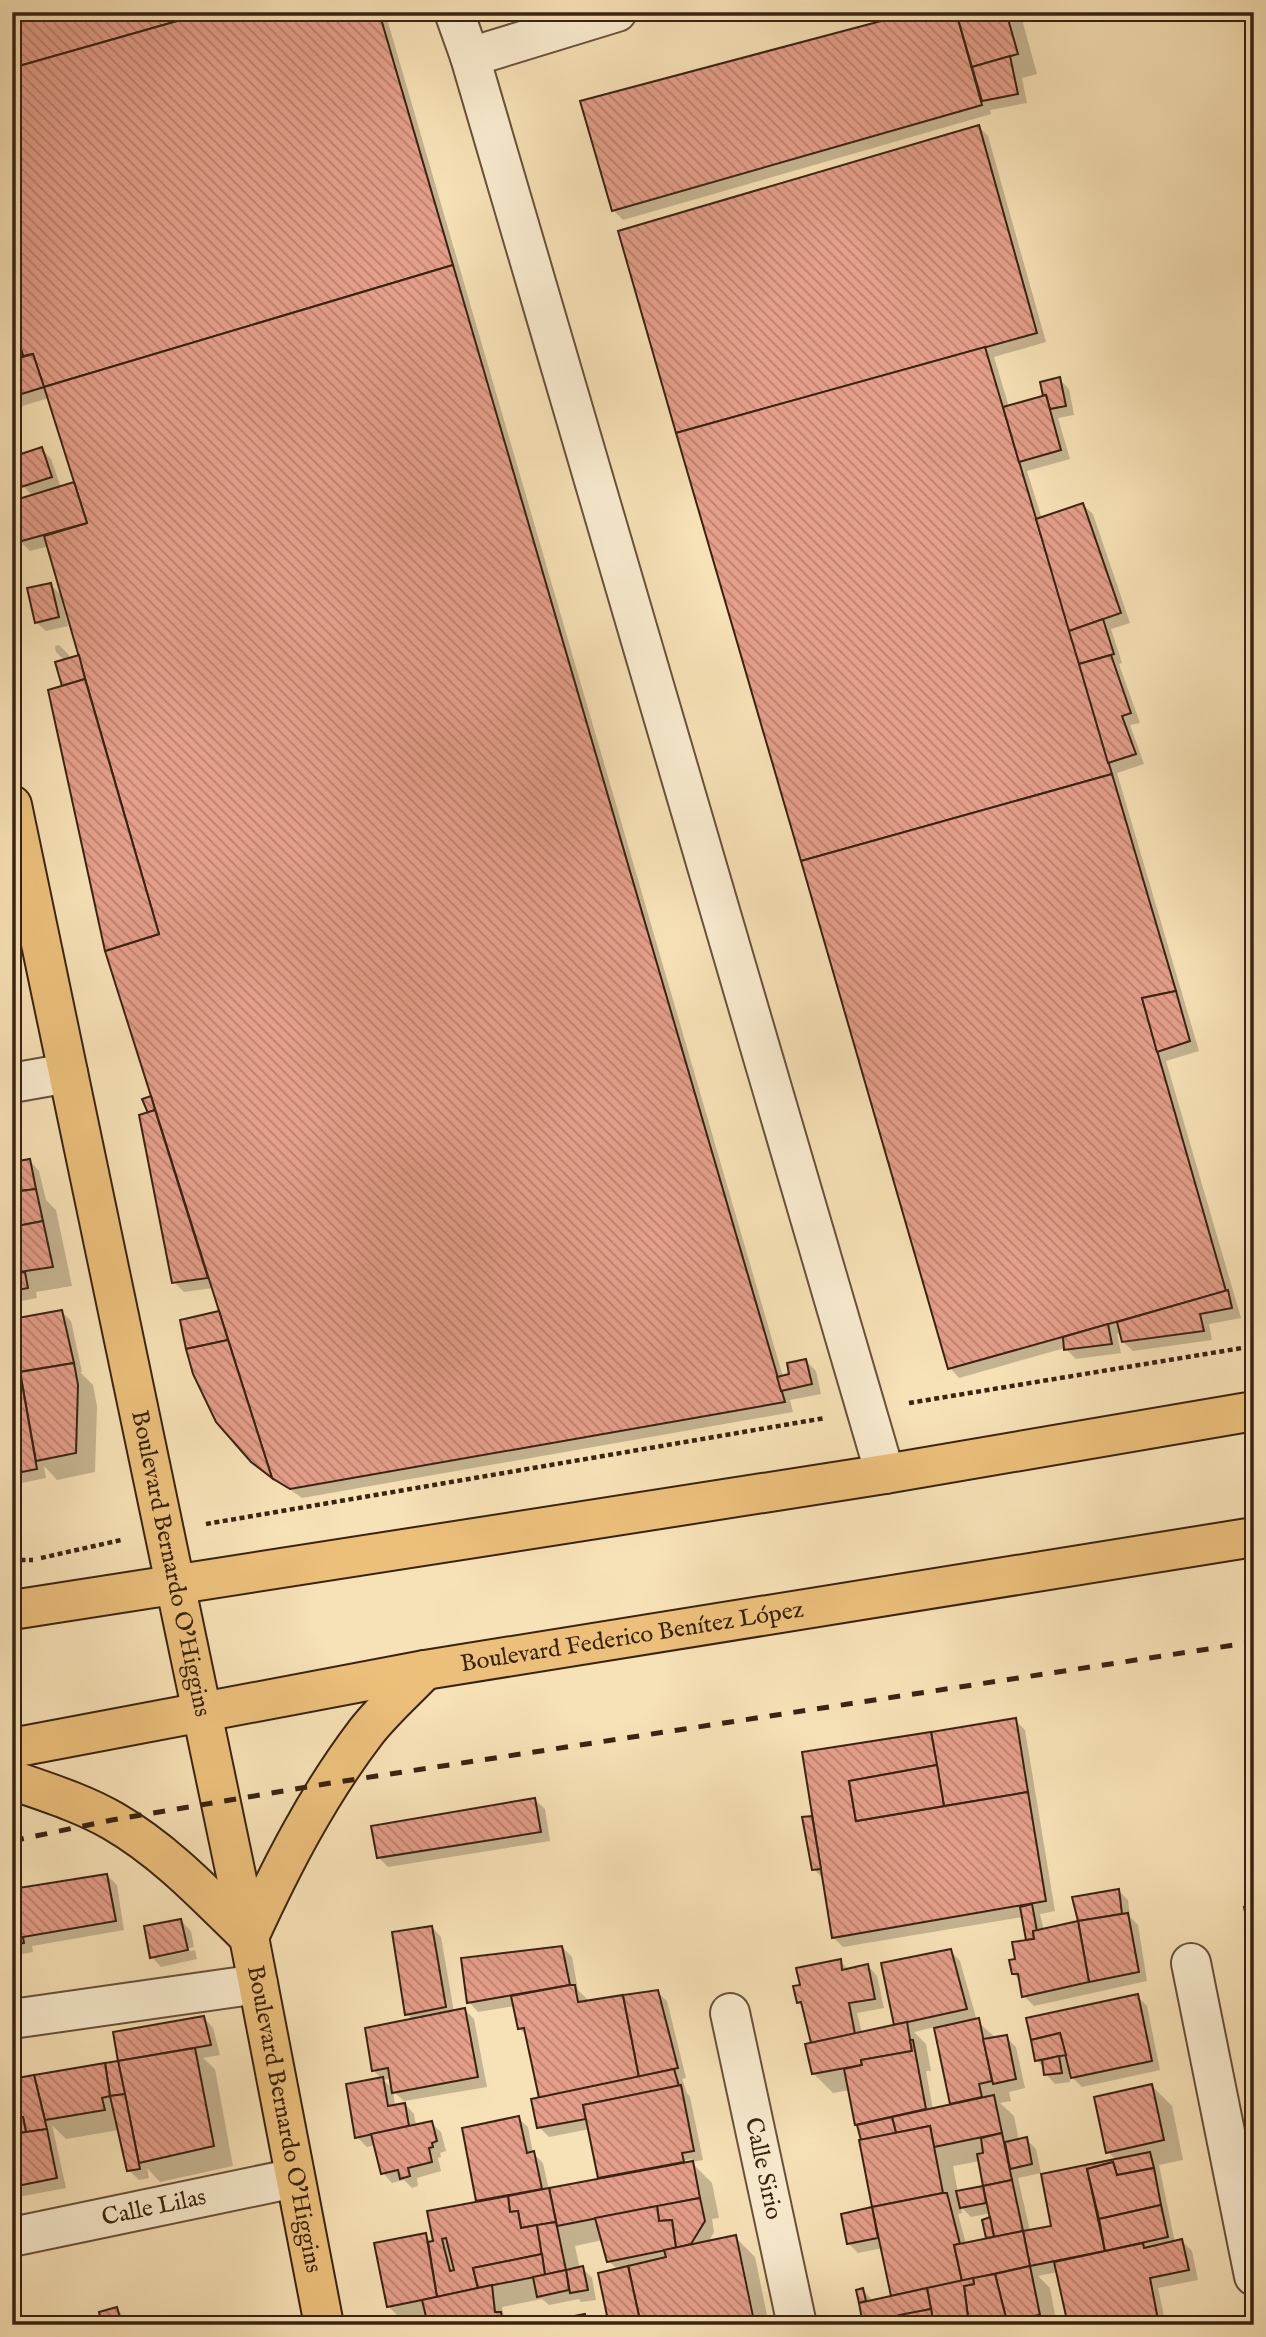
<svg xmlns="http://www.w3.org/2000/svg" width="1266" height="2337" font-family="'IM FELL English',serif">
	<style>
		.shadow { fill: #0003; fill-rule: evenodd }
		.building { fill: url(#building-back-hatch); stroke: #392311; stroke-width: 2; fill-rule: evenodd }
		.lines { fill: none; stroke-linecap: round; stroke-linejoin: round }
		.minor-casing { stroke: #68523a; stroke-width: 42 }
		.major-casing { stroke: #392311; stroke-width: 42 }
		.path { stroke: #392311; stroke-width: 4.5; stroke-dasharray: 5 3.5; stroke-linecap: butt }
		.minor { stroke: #faecd0; stroke-width: 38 }
		.major { stroke: #ecc07b; stroke-width: 38 }
		.rail { stroke: #392311; stroke-width: 5; stroke-dasharray: 12 12; stroke-linecap: butt }
		.labels { text-anchor: middle; dominant-baseline: central; stroke-width: 5; stroke-linejoin: round; paint-order: stroke }
		.street-label { font-size: 24px; fill: #392311; stroke: #faecd0 }
	</style>
	<defs>
		<pattern id="building-back-hatch" width="6" height="6" patternUnits="userSpaceOnUse" patternTransform="scale(1.75)"><rect width="6" height="6" fill="#e49e89"/><path d="M-1 5l2 2M0 0l6 6M5-1l2 2" fill="none" stroke="#ba806f"/></pattern>
	</defs>
	<rect width="100%" height="100%" fill="#f7e1b6"/>
	<filter id="stains"><feTurbulence type="fractalNoise" baseFrequency=".00286" numOctaves="4"/><feColorMatrix values="0 0 0 0 .2 0 0 0 0 .09 0 0 0 0 .02 0 0 0 .5 -.17"/></filter>
	<radialGradient id="worn" r=".72"><stop offset=".6" stop-color="#630" stop-opacity="0"/><stop offset="1" stop-color="#630" stop-opacity=".3"/></radialGradient>
	<g class="shadow">
		<path d="M12,12H385L783,1377L791,1376L806,1361L816,1371L821,1394L790,1400L793,1412L302,1498L263,1471L252,1461L182,1322L221,1312L213,1288L184,1292L174,1282L150,1114L145,1100L153,1097L64,687L65,661L56,652L55,646L59,645L69,655L70,660L81,656L49,546L30,551L20,541L33,496L23,486L42,449L51,459L61,488L76,483L49,398L12,409Z"/>
		<path d="M883,12H1020L1037,74L1022,78L1027,103L990,110L991,114L623,220L613,210L886,22Z"/>
		<path d="M979,127L988,136L1046,342L994,357L1009,407L1045,398L1042,383L1059,379L1069,389L1074,415L1058,418L1070,459L1027,471L1042,519L1083,505L1093,514L1130,623L1111,629L1122,663L1119,664L1140,723L1130,725L1144,764L1117,773L1199,1051L1166,1061L1241,1318L1209,1324L1212,1340L1133,1351L1123,1342L1121,1333L1117,1334L1121,1353L1076,1359L1065,1348L959,1378L950,1368Z"/>
		<path d="M50,584L63,597L61,598L68,626L46,631L36,622Z"/>
		<path d="M30,1161L39,1171L46,1200L56,1210L72,1286L36,1292L37,1298L12,1303V1164Z"/>
		<path d="M62,1312L71,1321L82,1372H80L93,1385L97,1406L95,1472L57,1480L44,1466L46,1478L12,1485V1320Z"/>
		<path d="M1015,1720L1025,1730L1055,1911L1040,1914L1044,1931L1080,1923L1119,1891L1128,1900L1130,1917L1138,1925L1147,1981L1034,2006L1024,1996L1021,1981L1013,1973L1017,1960L1028,1942L1023,1917L843,1947L833,1937L824,1880L814,1869L804,1819L814,1817Z"/>
		<path d="M535,1800L545,1809L550,1841L388,1867L378,1857Z"/>
		<path d="M107,1875L117,1885L124,1930L32,1946L33,1952L12,1956V1891Z"/>
		<path d="M181,1921L191,1931L194,1947L157,1955V1958L195,1950L197,1959L161,1967L152,1957Z"/>
		<path d="M432,1927L441,1937L454,2012L465,2010L474,2019L487,2087L404,2101L393,2091L395,2106L405,2104L414,2114L416,2126L431,2123L441,2132L446,2151L440,2153L441,2157L438,2158L441,2171L417,2178L418,2186L412,2188L404,2180L392,2183L383,2173L375,2145L367,2147L357,2137L382,2079L373,2070L413,2020L407,2014ZM392,2078L394,2090L383,2080Z"/>
		<path d="M562,1947L572,1957L578,1990L590,2002L657,1992L667,2001L686,2078L682,2079L687,2093L690,2097L703,2160L692,2162V2159L604,2175V2179L692,2163L712,2183L719,2218L712,2219L714,2232L708,2243L735,2237L755,2257L769,2325H756L742,2258H739L753,2325H534L577,2319L584,2316L593,2324L610,2322L618,2270L609,2261L603,2240L575,2246L580,2269L582,2268L592,2278L596,2300L581,2302L579,2299L549,2305L542,2299L502,2307L504,2317L510,2325H430L429,2322L407,2325L388,2306L425,2235L435,2245L478,2203L464,2129L518,2118L528,2127L533,2153L543,2163L549,2190L601,2180L599,2178L590,2129L549,2137L539,2127L541,2099L527,2036L519,2028L515,2006L478,2012L469,2002Z"/>
		<path d="M951,1951L960,1961L977,2021L997,2039L1006,2037L1016,2047L1025,2088L1009,2092L1011,2101L1000,2103L1014,2116L1019,2141L1026,2139L1036,2149L1041,2173L1018,2178L1030,2231L1053,2227L1043,2176L1116,2160L1108,2152L1152,2086L1172,2106L1183,2160L1159,2165L1175,2243L1182,2241L1192,2251L1198,2280L1158,2288L1166,2325H1070L1058,2272L1038,2276L1050,2288L1057,2325H865L858,2291L863,2290L873,2301L893,2297L883,2248L858,2253L848,2243L843,2215L876,2209L863,2141L857,2124L850,2090L833,2093L813,2073V2044L804,2008L798,2002L840,1961L849,1970L868,1966L877,1976L884,2008L857,2013L862,2033L896,2026ZM935,2027L952,2105L933,2110L926,2071H931L926,2044L914,2032ZM980,2161L985,2188L958,2193L953,2166ZM961,2207L971,2217L991,2213L992,2218L984,2221L988,2240L966,2244L958,2214L962,2213Z"/>
		<path d="M1137,1996L1147,2006L1160,2070L1082,2087L1069,2074L1070,2082L1055,2084L1046,2074L1045,2069L1037,2060Z"/>
		<path d="M204,2018L213,2028L220,2055L203,2058L215,2069L233,2166L160,2182L147,2168L149,2178L139,2180L129,2170L119,2130L66,2139L52,2125L66,2188L18,2197L12,2192V2081L120,2062L115,2033Z"/>
		<path d="M117,2309L126,2319L128,2325H104Z"/>
	</g>
	<g class="building">
		<path d="M12,12H209L12,68Z"/>
		<path d="M209,12H379L453,265L44,387L33,354L23,356L12,317V68Z"/>
		<path d="M882,12H915L884,21Z"/>
		<path d="M915,12H956L982,105L612,211L580,101Z"/>
		<path d="M956,12H1006L1018,54L972,67Z"/>
		<path d="M1010,56L1018,94L982,101L972,67Z"/>
		<path d="M979,125L1037,333L676,433L618,231Z"/>
		<path d="M453,265L785,1402L290,1489L272,1478L105,951L159,934L44,536L87,523L44,387Z"/>
		<path d="M12,317L23,356L12,360Z"/>
		<path d="M985,347L1112,774L801,861L676,433Z"/>
		<path d="M33,354L44,387L12,397V360Z"/>
		<path d="M1060,377L1066,406L1050,409L1046,395L1043,396L1040,382Z"/>
		<path d="M1046,395L1061,450L1019,462L1003,407Z"/>
		<path d="M42,447L52,477L21,487L12,457Z"/>
		<path d="M74,482L87,523L18,542L12,513V501Z"/>
		<path d="M1083,503L1121,613L1069,631L1036,519Z"/>
		<path d="M51,583L59,617L35,623L27,588Z"/>
		<path d="M1103,619L1114,654L1079,664L1069,631Z"/>
		<path d="M79,655L85,679L62,686L55,662Z"/>
		<path d="M1111,655L1131,713L1122,716L1136,754L1108,763L1079,664Z"/>
		<path d="M85,679L159,934L105,951L48,690Z"/>
		<path d="M1112,774L1176,991L1142,998L1226,1291L948,1369L801,861Z"/>
		<path d="M1176,991L1190,1041L1157,1052L1142,998Z"/>
		<path d="M151,1096L155,1110L148,1113L142,1099Z"/>
		<path d="M155,1110L208,1278L172,1283L139,1115Z"/>
		<path d="M30,1159L36,1189L12,1192V1162Z"/>
		<path d="M36,1189L43,1221L12,1227V1192Z"/>
		<path d="M43,1221L53,1267L12,1273V1227Z"/>
		<path d="M25,1272L28,1288L12,1291V1273Z"/>
		<path d="M1228,1290L1232,1308L1200,1314L1204,1331L1122,1342L1117,1322Z"/>
		<path d="M62,1310L74,1363L12,1373V1319Z"/>
		<path d="M219,1311L228,1340L186,1349L180,1320Z"/>
		<path d="M1108,1324L1112,1344L1064,1350L1063,1337Z"/>
		<path d="M228,1340L272,1478L251,1462L216,1422L193,1374L186,1349Z"/>
		<path d="M806,1359L812,1384L781,1391L777,1377L789,1374L787,1363Z"/>
		<path d="M74,1363L78,1385L76,1453L36,1461L20,1372Z"/>
		<path d="M20,1372L37,1469L12,1474V1373Z"/>
		<path d="M1016,1718L1028,1792L944,1806L931,1732Z"/>
		<path d="M931,1732L937,1765L849,1781L856,1821L1028,1792L1046,1901L832,1938L802,1752Z"/>
		<path d="M937,1765L944,1806L856,1821L849,1781Z"/>
		<path d="M535,1798L541,1832L377,1858L371,1826Z"/>
		<path d="M812,1816L821,1869L812,1870L802,1817Z"/>
		<path d="M107,1874L116,1921L23,1937L24,1943L12,1945V1889Z"/>
		<path d="M1119,1889L1122,1914L1078,1921L1072,1897Z"/>
		<path d="M1032,1904L1037,1931H1033L1034,1939L1026,1940L1020,1907Z"/>
		<path d="M1254,1906V1951H1253L1244,1907Z"/>
		<path d="M1128,1913L1139,1972L1089,1982L1078,1921Z"/>
		<path d="M181,1919L188,1950L150,1958L144,1926Z"/>
		<path d="M1078,1921L1089,1982L1022,1997L1018,1974H1012L1009,1960L1015,1959L1012,1942L1034,1939L1033,1931Z"/>
		<path d="M432,1926L446,2007L405,2015L392,1932Z"/>
		<path d="M562,1946L570,1985L467,2003L461,1958Z"/>
		<path d="M951,1949L967,2009L894,2025L881,1963Z"/>
		<path d="M841,1959L842,1970L868,1964L875,1999L849,2003L855,2034L811,2043L801,2002L797,2003L793,1986L800,1985L796,1968Z"/>
		<path d="M570,1985H575L578,2002L623,1995L639,2077L539,2098L524,2028L518,2029L511,1996Z"/>
		<path d="M658,1990L678,2068L639,2077L623,1995Z"/>
		<path d="M1138,1994L1152,2061L1071,2078L1060,2033L1031,2040L1026,2018Z"/>
		<path d="M465,2008L478,2077L392,2093L388,2068L372,2071L365,2028Z"/>
		<path d="M204,2016L211,2045L118,2061L113,2032Z"/>
		<path d="M979,2018L992,2081L979,2084L982,2097L950,2104L934,2028Z"/>
		<path d="M907,2022L912,2051L861,2060L862,2065L812,2074L805,2044Z"/>
		<path d="M1060,2033L1066,2055L1035,2061L1031,2040Z"/>
		<path d="M1007,2035L1016,2079L993,2084L983,2039Z"/>
		<path d="M910,2040H913L926,2109L855,2125L844,2069L862,2065L861,2060L912,2051Z"/>
		<path d="M195,2048L214,2146L139,2163L118,2061Z"/>
		<path d="M1059,2056L1062,2073L1044,2075L1042,2060Z"/>
		<path d="M118,2061L125,2094L110,2096L105,2063Z"/>
		<path d="M105,2063L110,2096L102,2098L105,2110L45,2120L34,2075Z"/>
		<path d="M674,2069L679,2086L583,2105L586,2119L537,2128L531,2099Z"/>
		<path d="M34,2075L47,2129L26,2132L23,2117L12,2118V2079Z"/>
		<path d="M383,2077L388,2106L405,2103L409,2126L355,2138L346,2084Z"/>
		<path d="M1152,2084L1164,2140L1106,2153L1094,2097Z"/>
		<path d="M681,2085L694,2151L682,2153L684,2162L598,2178L583,2105Z"/>
		<path d="M125,2094L140,2169L127,2171L110,2096Z"/>
		<path d="M994,2095L1002,2133L934,2147L930,2126L896,2133L892,2117Z"/>
		<path d="M519,2116L527,2153L534,2151L542,2189L476,2201L462,2128Z"/>
		<path d="M23,2117L26,2132L12,2134V2118Z"/>
		<path d="M892,2117L896,2133L861,2140L857,2125Z"/>
		<path d="M432,2121L437,2141L432,2143L433,2147L429,2148L432,2162L408,2168L410,2176L400,2179L398,2170L381,2174L371,2134Z"/>
		<path d="M930,2126L943,2193L872,2207L859,2140Z"/>
		<path d="M47,2129L57,2178L12,2187V2134Z"/>
		<path d="M1002,2133L1012,2180L983,2186L977,2154L983,2153L981,2138Z"/>
		<path d="M1027,2137L1032,2164L1010,2169L1005,2142Z"/>
		<path d="M1150,2152L1154,2168L1117,2175L1113,2162L1087,2169L1105,2251L1030,2266L1023,2231L1051,2226L1041,2174Z"/>
		<path d="M693,2161L700,2198L557,2226L549,2188Z"/>
		<path d="M1113,2162L1117,2175L1154,2168L1161,2205L1099,2219L1087,2169Z"/>
		<path d="M1012,2180L1023,2231L994,2237L983,2186Z"/>
		<path d="M983,2186L986,2203L960,2208L956,2191Z"/>
		<path d="M549,2188L556,2222L521,2228L518,2211L510,2212L508,2196Z"/>
		<path d="M943,2193H947L960,2244L954,2245L962,2281L891,2296L872,2207Z"/>
		<path d="M508,2196L510,2212L518,2211L521,2228L537,2225L542,2254L473,2268L478,2288L437,2297L428,2242L433,2241L427,2211ZM446,2238L454,2270L450,2271L442,2239Z"/>
		<path d="M700,2198L705,2221L691,2244L676,2248L672,2220L659,2221L657,2206Z"/>
		<path d="M1161,2205L1168,2237L1105,2251L1099,2219Z"/>
		<path d="M657,2206L659,2221L672,2220L676,2248L607,2262L595,2218Z"/>
		<path d="M872,2207L878,2238L847,2244L841,2214Z"/>
		<path d="M990,2217L994,2237L986,2238L982,2220Z"/>
		<path d="M556,2222L566,2270L545,2275L537,2225Z"/>
		<path d="M1023,2231L1030,2266L962,2281L954,2245Z"/>
		<path d="M426,2233L437,2297L387,2307L374,2243Z"/>
		<path d="M736,2235L754,2321L733,2325H641L628,2266L666,2257L664,2250Z"/>
		<path d="M1182,2239L1189,2270L1150,2278L1159,2325H1068L1054,2262L1143,2243L1144,2248Z"/>
		<path d="M542,2254L545,2275L478,2288L473,2268Z"/>
		<path d="M583,2266L588,2290L570,2293L566,2270Z"/>
		<path d="M628,2266L641,2325H609L598,2273Z"/>
		<path d="M1030,2266L1040,2315L1007,2322L995,2274Z"/>
		<path d="M566,2270L569,2290L537,2297L533,2277Z"/>
		<path d="M995,2274L1007,2322L992,2325H969L964,2286L974,2284L973,2278Z"/>
		<path d="M973,2278L974,2284L964,2286L969,2325H934L927,2288Z"/>
		<path d="M492,2285L495,2312H501L503,2325H428L422,2300Z"/>
		<path d="M863,2288L866,2301L859,2303L856,2290Z"/>
		<path d="M927,2288L931,2309L863,2325L859,2303Z"/>
		<path d="M117,2307L122,2325H102L99,2312Z"/>
		<path d="M931,2309L934,2325H900L899,2315Z"/>
		<path d="M585,2314L586,2324L576,2325L574,2316Z"/>
		<path d="M1040,2315L1042,2325H1027L1026,2317Z"/>
		<path d="M575,2318L576,2325H521Z"/>
		<path d="M219,2319L220,2325H191Z"/>
	</g>
	<g class="lines">
		<defs>
			<g id="minor">
				<path d="M454,12L470,57L885,1474"/>
				<path d="M470,57L617,12"/>
				<path d="M12,1083L68,1073"/>
				<path d="M1191,1963L1254,2276"/>
				<path id="s1" d="M730,2013L797,2325"/>
				<path d="M12,2019L258,1984"/>
				<path id="s2" d="M12,2237L295,2178"/>
			</g>
			<g id="major">
				<path id="s3" d="M12,805L249,1937L324,2325"/>
				<path d="M12,1610L885,1474L1254,1411"/>
				<path id="s4" d="M12,1748L425,1670L1254,1537"/>
				<path d="M12,1780C46,1792 82,1803 113,1821C165,1851 206,1895 249,1937C282,1865 318,1795 366,1732C383,1710 406,1690 425,1670"/>
			</g>
		</defs>
		<use href="#minor" class="minor-casing"/>
		<use href="#major" class="major-casing"/>
		<g class="path">
			<path d="M909,1403L1254,1346"/>
			<path d="M206,1524L825,1418"/>
			<path d="M41,1558L121,1540"/>
			<path d="M12,1560H33"/>
		</g>
		<use href="#minor" class="minor"/>
		<use href="#major" class="major"/>
		<path class="rail" d="M12,1841L112,1820L331,1783L1254,1642"/>
	</g>
	<g class="labels">
		<g class="street-label">
			<text stroke="none"><textPath href="#s3" startOffset="775">Boulevard Bernardo O'Higgins</textPath></text>
			<text stroke="none"><textPath href="#s4" startOffset="630">Boulevard Federico Benítez López</textPath></text>
			<text stroke="none"><textPath href="#s3" startOffset="1342">Boulevard Bernardo O'Higgins</textPath></text>
			<text stroke="none"><textPath href="#s1" startOffset="159">Calle Sirio</textPath></text>
			<text stroke="none"><textPath href="#s2" startOffset="145">Calle Lilas</textPath></text>
		</g>
	</g>
	<rect width="1266" height="2337" fill="none" stroke="#f7e1b6" stroke-width="42"/>
	<rect x="14" y="14" width="1238" height="2309" fill="none" stroke="#392311" stroke-width="3.5"/>
	<rect x="21" y="21" width="1224" height="2295" fill="none" stroke="#392311" stroke-width="2"/>
	<rect width="100%" height="100%" filter="url(#stains)"/>
	<rect width="100%" height="100%" fill="url(#worn)"/>
</svg>
